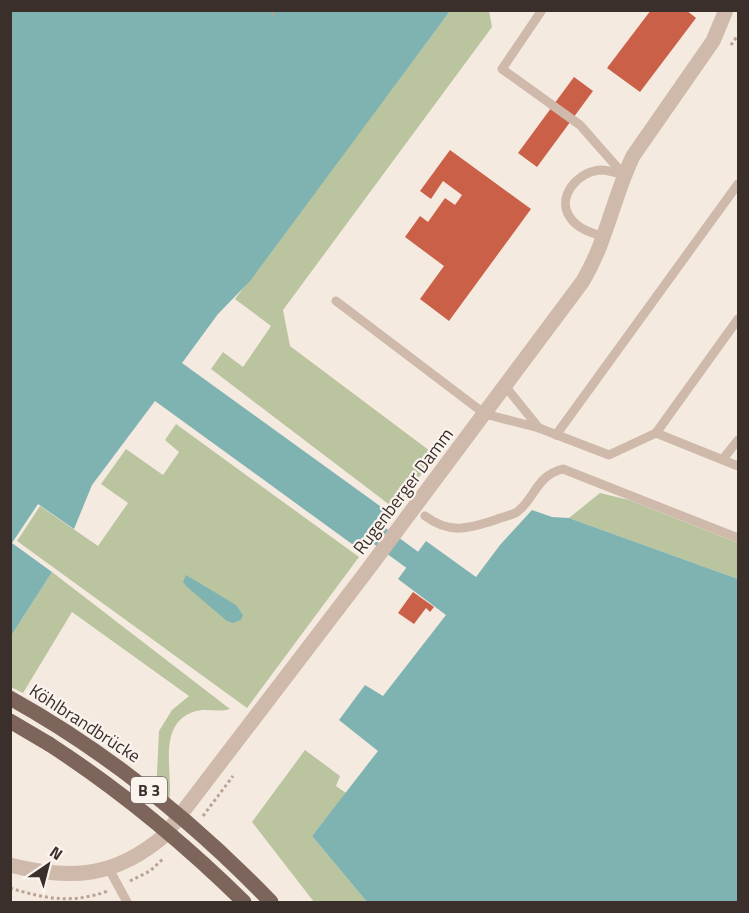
<svg xmlns="http://www.w3.org/2000/svg" width="749" height="913" font-family="'Titillium Web',sans-serif">
	<style>
		.green { fill: #bac59f }
		.water { fill: #7eb3b2 }
		.lines { fill: none; stroke-linecap: round; stroke-linejoin: round }
		.canal { stroke: #7eb3b2; stroke-width: 20 }
		.building { fill: #cb6048 }
		.path { stroke: #baa395; stroke-width: 3; stroke-dasharray: 3 3; stroke-linecap: butt }
		.service { stroke: #ceb9ab; stroke-width: 9 }
		.minor { stroke: #ceb9ab; stroke-width: 15 }
		.primary { stroke: #7e655b; stroke-width: 15 }
		.primary-bridge { stroke: #7e655b; stroke-width: 15 }
		.labels { text-anchor: middle; dominant-baseline: central; stroke-width: 4.5; stroke-linejoin: round; paint-order: stroke }
		.shield { fill: #fbf4ee; stroke: #756a66; stroke-width: 1.5 }
		.shield-label { font-size: 16px; font-weight: bold; fill: #3b2f2b }
		.street-label { font-size: 18px; fill: #3b2f2b; stroke: #fbf4ee }
	</style>
	<rect width="100%" height="100%" fill="#f4eae0"/>
	<g class="green">
		<path d="M450,11H489L492,27L283,310L290,346L430,451L429,464L395,509L211,369L223,352L243,367L271,326L235,299Z"/>
		<path d="M176,424L359,557L247,708L17,541L40,506L98,546L128,503L101,484L126,449L163,475L179,452L165,440Z"/>
		<path d="M600,493L629,500L738,543V579L569,518Z"/>
		<path d="M52,572L230,709C217,713 206,707 193,712C156,726 174,773 169,802L156,794L159,731L172,710L189,696L72,612L23,693L11,687V636Z"/>
		<path d="M305,750L340,776L336,786L346,793L312,836L367,902H314L252,822Z"/>
	</g>
	<g class="water">
		<path d="M11,10L450,11L250,281L218,314L182,363L391,514L363,552L155,401L92,485L74,529L38,504L12,543L52,572L11,636Z"/>
		<path d="M532,510L552,517L569,518L738,579V902H367L312,836L378,751L339,720L365,685L383,696L446,615L398,579L426,541L476,577L500,545Z"/>
		<path d="M186,575L236,605L243,615L241,620L233,623L227,621L186,586L183,582Z"/>
	</g>
	<g class="lines">
		<path class="canal" d="M355,518L433,575"/>
	</g>
	<g class="building">
		<path d="M651,10H686L696,18L640,92L607,68Z"/>
		<path d="M574,77L593,91L537,167L518,153Z"/>
		<path d="M450,150L531,209L449,321L420,299L444,266L405,237L420,216L428,222L445,198L455,205L462,195L443,181L431,199L420,191Z"/>
		<path d="M413,592L434,607L430,612L426,608L414,624L398,613Z"/>
	</g>
	<g class="lines">
		<g class="path">
			<path d="M272,15L276,10"/>
			<path d="M731,45L738,35"/>
			<path d="M203,816L233,776"/>
			<path d="M130,881L150,871L164,858"/>
			<path d="M10,888C46,899 72,904 108,891"/>
		</g>
		<g class="service">
			<path d="M542,10L502,69L580,125L624,175"/>
			<path d="M605,237C593,233 580,230 572,220C554,199 577,171 601,170C608,170 617,173 624,175"/>
			<path d="M336,301L485,414L539,428L609,455L656,433L738,466"/>
			<path d="M505,386L539,428"/>
			<path d="M656,433L738,319"/>
			<path d="M556,435L738,184"/>
			<path d="M723,459L738,440"/>
			<path d="M425,516C449,534 468,529 495,520C501,517 511,516 517,512C536,498 535,476 563,469L738,538"/>
			<path d="M109,869L127,902"/>
		</g>
		<path class="minor" d="M10,865C72,881 116,877 165,835L366,572L583,281C607,240 613,198 633,156L713,41L726,10"/>
		<path class="primary" d="M10,721L49,744"/>
		<g class="primary-bridge">
			<path d="M10,698C107,752 194,822 271,902"/>
			<path d="M49,744C120,790 184,843 244,902"/>
		</g>
	</g>
	<g class="labels">
		<rect class="shield" x="131" y="777" width="36" height="26" rx="4.5"/>
		<g class="shield-label">
			<text x="149" y="790">B 3</text>
		</g>
		<g class="street-label">
			<text transform="translate(403 491) rotate(-53)">Rugenberger Damm</text>
			<text transform="translate(85 723) rotate(33)">Köhlbrandbrücke</text>
		</g>
	</g>
	<rect width="749" height="913" fill="none" stroke="#3b2f2b" stroke-width="24"/>
	<g transform="translate(48 865) rotate(35)" stroke="#fbf4ee" stroke-width="4.5" paint-order="stroke">
	<path d="M0-4.5L10 22L0 15L-10 22Z" fill="#3b2f2b"/>
	<text y="-9" font-size="16" font-weight="bold" text-anchor="middle" fill="#3b2f2b">N</text>
	</g>
</svg>
